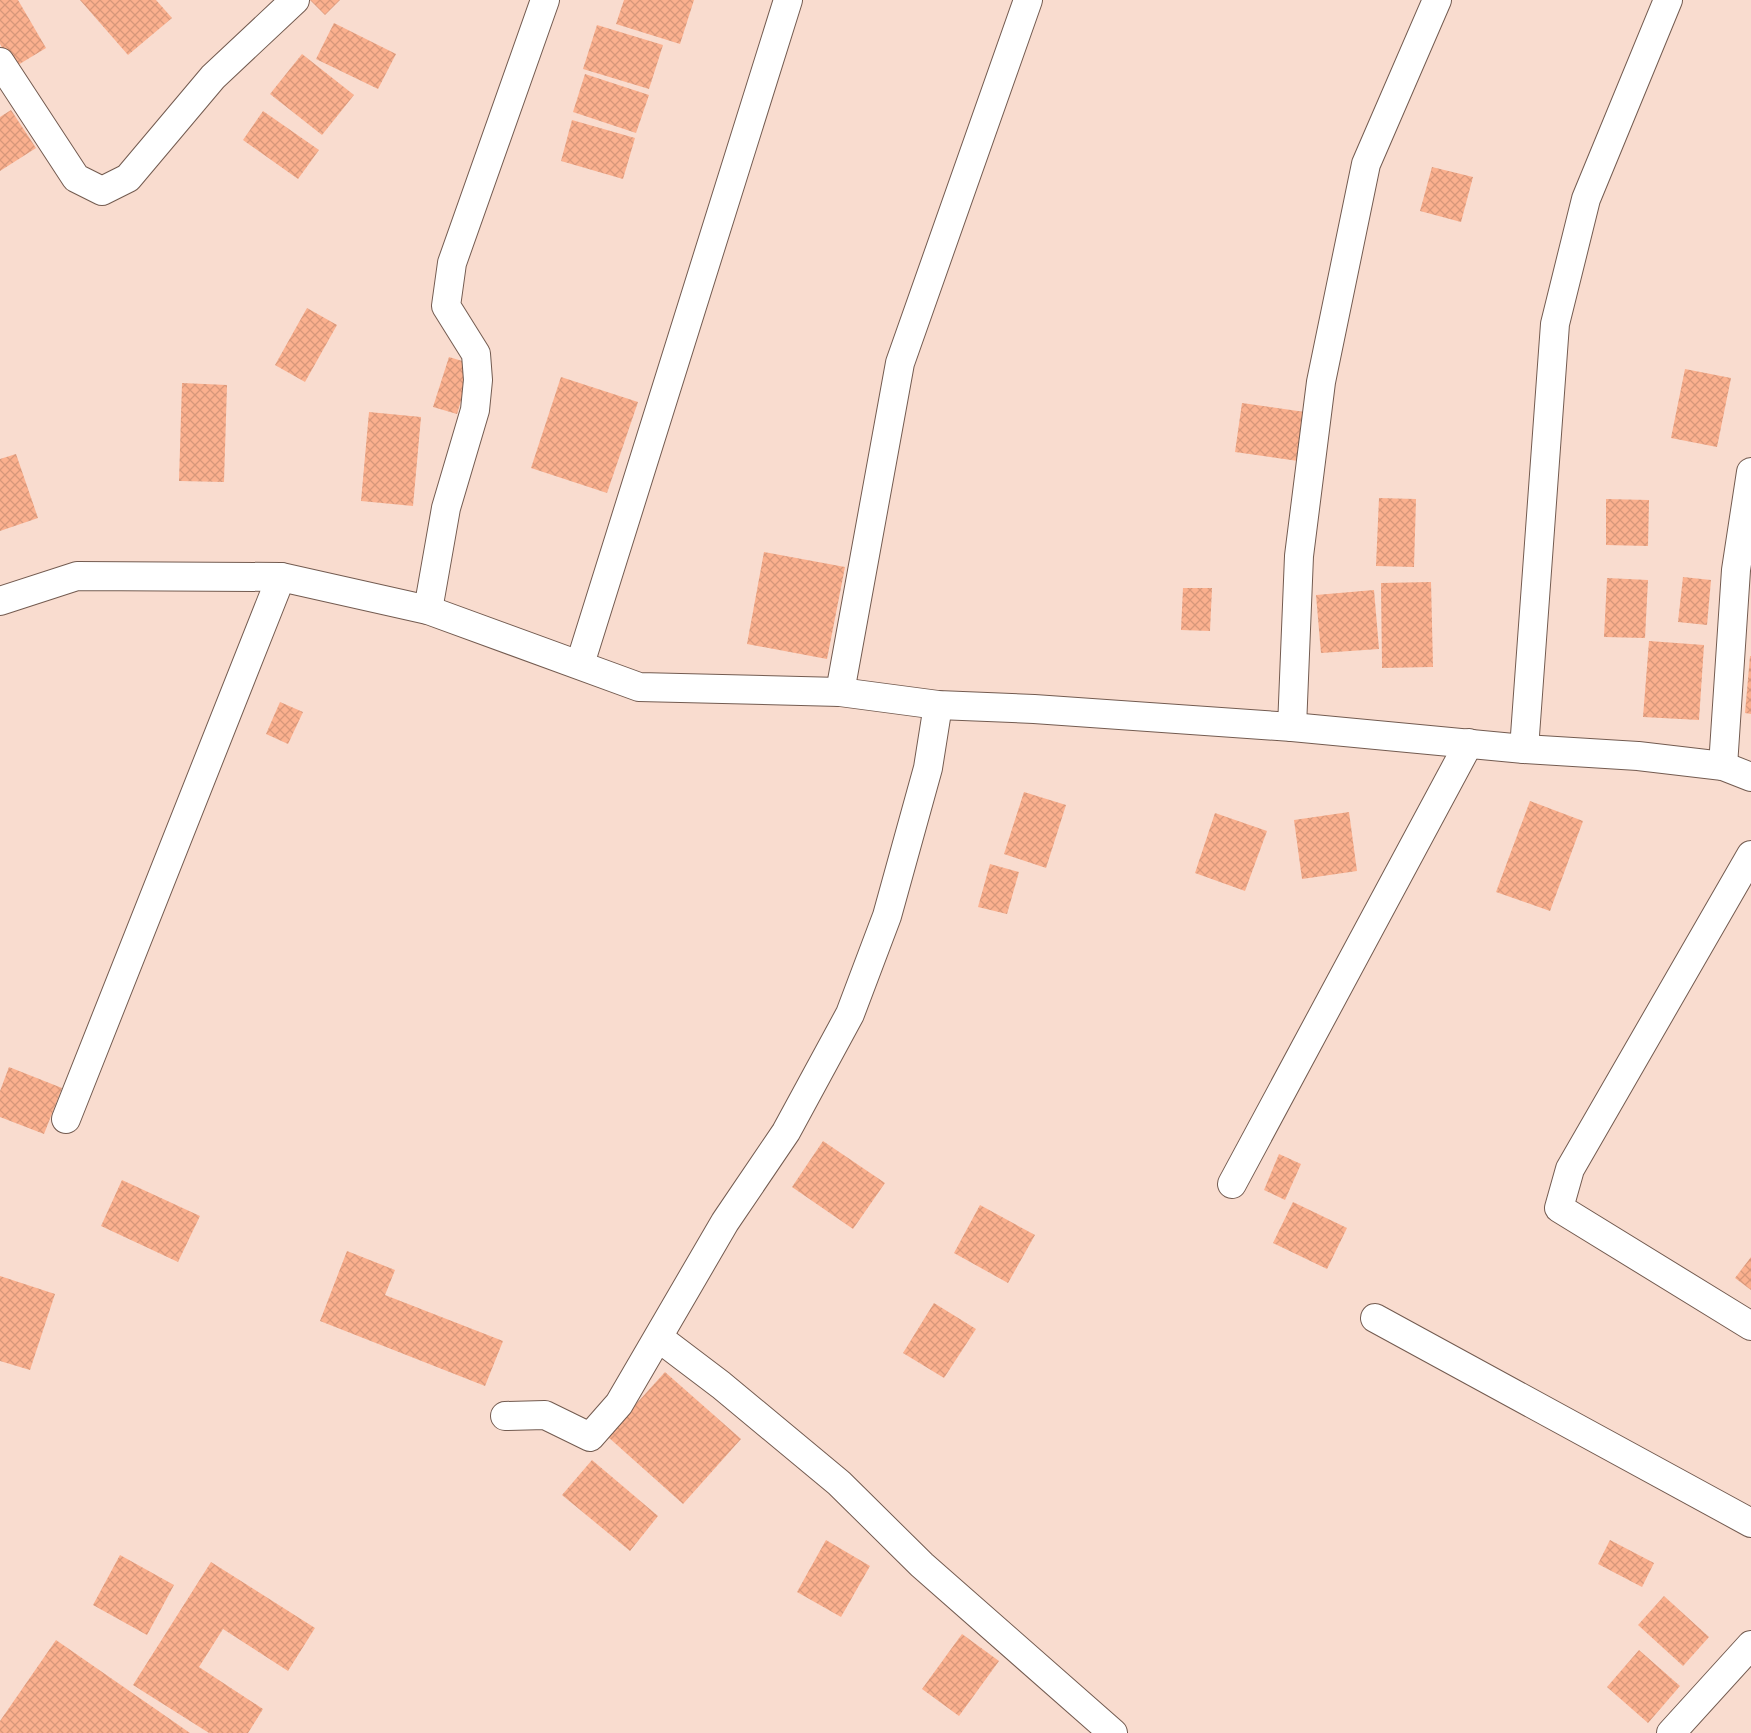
<svg xmlns="http://www.w3.org/2000/svg" width="1751" height="1733" font-family="'DejaVu Sans',sans-serif">
	<style>
		.building { fill: url(#building-cross-hatch) }
		.lines { fill: none; stroke-linecap: round; stroke-linejoin: round }
		.minor-casing { stroke: #735b50; stroke-width: 30 }
		.minor { stroke: #fff; stroke-width: 28 }
	</style>
	<defs>
		<pattern id="building-cross-hatch" width="8" height="8" patternUnits="userSpaceOnUse" patternTransform="scale(1.25)"><rect width="8" height="8" fill="#fbb08e"/><path d="M0 0l8 8M0 8l8-8" fill="none" stroke="#d7977a"/></pattern>
	</defs>
	<rect width="100%" height="100%" fill="#f9dccf"/>
	<g class="building">
		<path d="M0,0H18L46,48L13,68L0,44Z"/>
		<path d="M80,0H156L172,18L128,55Z"/>
		<path d="M310,0H340L325,15Z"/>
		<path d="M624,0H694L680,44L616,24Z"/>
		<path d="M334,23L396,54L378,89L316,59Z"/>
		<path d="M597,25L663,45L649,89L583,69Z"/>
		<path d="M302,54L354,95L322,135L270,94Z"/>
		<path d="M585,74L649,95L636,133L573,112Z"/>
		<path d="M11,110L36,148L0,171V117Z"/>
		<path d="M263,111L319,150L298,179L243,140Z"/>
		<path d="M572,120L635,138L623,179L561,161Z"/>
		<path d="M1432,167L1473,177L1461,222L1420,211Z"/>
		<path d="M307,308L337,325L305,382L275,365Z"/>
		<path d="M449,357L472,364L457,414L433,407Z"/>
		<path d="M1685,369L1731,378L1717,447L1671,438Z"/>
		<path d="M561,377L638,402L607,493L531,468Z"/>
		<path d="M182,383L227,385L224,482L179,481Z"/>
		<path d="M1242,403L1312,413L1305,462L1235,452Z"/>
		<path d="M369,412L421,417L413,506L361,501Z"/>
		<path d="M16,454L38,518L0,531V459Z"/>
		<path d="M1379,498L1416,499L1414,567L1376,566Z"/>
		<path d="M1606,499L1649,500L1648,546L1606,545Z"/>
		<path d="M764,552L845,567L827,659L747,644Z"/>
		<path d="M1683,577L1711,580L1707,625L1678,622Z"/>
		<path d="M1607,578L1648,580L1645,638L1604,637Z"/>
		<path d="M1431,582L1433,667L1382,668L1381,583Z"/>
		<path d="M1183,588H1212L1210,631L1181,630Z"/>
		<path d="M1374,590L1379,649L1321,653L1316,595Z"/>
		<path d="M1649,641L1704,645L1699,720L1643,717Z"/>
		<path d="M1750,656H1751V714L1745,713Z"/>
		<path d="M280,702L303,712L288,744L266,734Z"/>
		<path d="M1024,792L1066,805L1046,868L1004,854Z"/>
		<path d="M1530,801L1583,821L1550,911L1496,892Z"/>
		<path d="M1349,812L1357,871L1302,879L1294,820Z"/>
		<path d="M1215,813L1267,831L1245,891L1195,873Z"/>
		<path d="M990,864L1019,872L1007,914L978,907Z"/>
		<path d="M9,1067L62,1088L44,1134L0,1117V1091Z"/>
		<path d="M823,1141L885,1183L853,1229L792,1187Z"/>
		<path d="M1279,1154L1301,1164L1285,1200L1264,1190Z"/>
		<path d="M122,1180L200,1216L178,1262L101,1226Z"/>
		<path d="M1293,1202L1347,1228L1327,1269L1273,1243Z"/>
		<path d="M980,1205L1035,1235L1008,1283L954,1253Z"/>
		<path d="M347,1251L395,1270L385,1295L503,1341L485,1386L320,1321Z"/>
		<path d="M1751,1257V1290L1735,1278Z"/>
		<path d="M0,1276L55,1294L30,1370L0,1361Z"/>
		<path d="M934,1303L976,1329L944,1378L903,1353Z"/>
		<path d="M665,1372L741,1439L683,1504L607,1436Z"/>
		<path d="M592,1460L658,1516L630,1551L562,1495Z"/>
		<path d="M826,1540L870,1566L841,1617L797,1592Z"/>
		<path d="M1610,1540L1654,1563L1642,1587L1598,1564Z"/>
		<path d="M120,1555L174,1585L147,1635L93,1605Z"/>
		<path d="M211,1562L315,1628L288,1671L223,1629L199,1667L263,1709L248,1733H209L133,1685Z"/>
		<path d="M1664,1596L1709,1637L1683,1666L1638,1625Z"/>
		<path d="M962,1634L999,1661L959,1716L922,1689Z"/>
		<path d="M56,1640L190,1733H0V1721Z"/>
		<path d="M1639,1650L1680,1686L1648,1723L1607,1687Z"/>
	</g>
	<g class="lines">
		<defs>
			<g id="minor">
				<path d="M0,62L76,178L102,191L128,178L213,77L295,0"/>
				<path d="M0,601L77,576L281,577L428,610L639,687L840,692L938,705L1034,709L1292,727L1524,749L1638,756L1723,766L1751,777"/>
				<path d="M428,610L446,508L475,410L478,380L476,354L446,306L452,263L545,0"/>
				<path d="M580,664L788,0"/>
				<path d="M840,692L900,363L1028,0"/>
				<path d="M1292,727L1299,556L1321,382L1366,164L1437,0"/>
				<path d="M1524,749L1555,324L1586,199L1668,0"/>
				<path d="M1723,766L1736,570L1751,472"/>
				<path d="M1751,855L1570,1169L1559,1208L1751,1326"/>
				<path d="M66,1119L281,577"/>
				<path d="M1232,1184L1469,743"/>
				<path d="M1375,1318L1751,1523"/>
				<path d="M659,1338L721,1385L839,1483L922,1565L1113,1733"/>
				<path d="M505,1416L545,1415L590,1437L619,1404L725,1222L786,1132L850,1014L887,916L928,768L938,705"/>
				<path d="M1671,1733L1751,1645"/>
			</g>
		</defs>
		<use href="#minor" class="minor-casing"/>
		<use href="#minor" class="minor"/>
	</g>
</svg>
